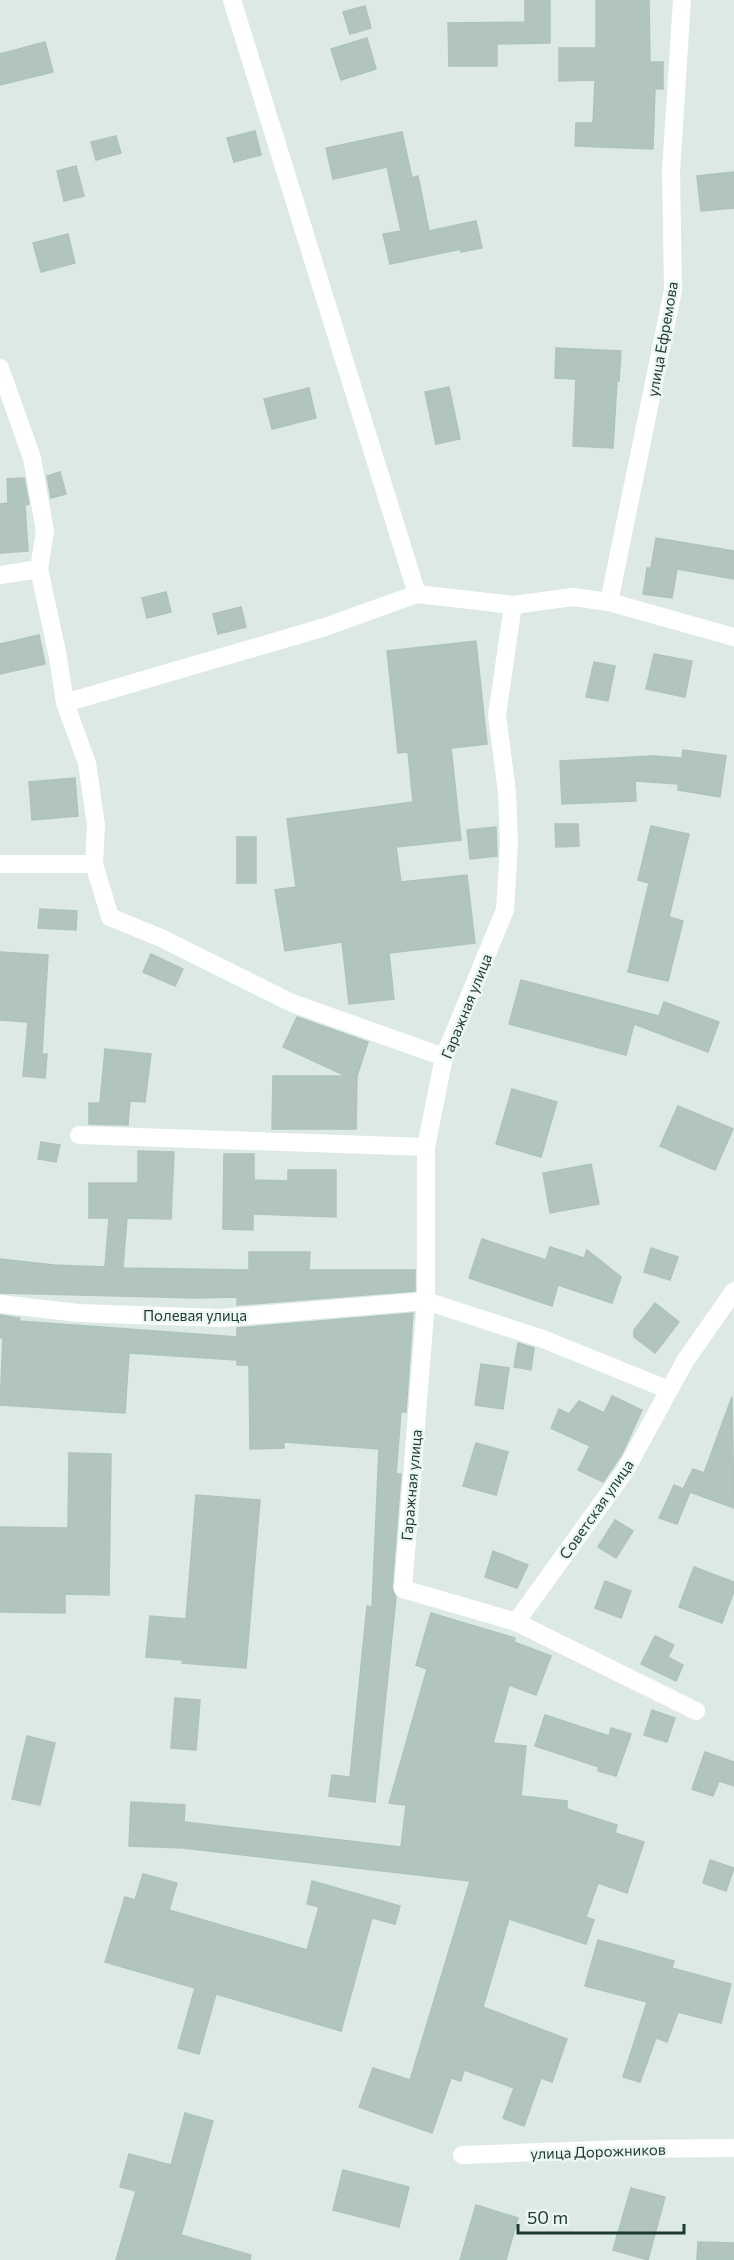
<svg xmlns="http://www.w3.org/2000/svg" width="734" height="2260" font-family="Commissioner,sans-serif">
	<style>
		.building { fill: #b1c5bc; stroke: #aec4bb; stroke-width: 1.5 }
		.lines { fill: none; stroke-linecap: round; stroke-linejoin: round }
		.minor { stroke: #fff; stroke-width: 18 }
		.labels { text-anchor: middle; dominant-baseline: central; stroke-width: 5; stroke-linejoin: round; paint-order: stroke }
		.street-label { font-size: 15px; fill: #1d3a32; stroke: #ecf7f1 }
	</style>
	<rect width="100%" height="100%" fill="#dceae3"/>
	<g class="building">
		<path d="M525,0H550V43L497,44V66H449L448,23L525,22Z"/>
		<path d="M596,0H649L650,62H663V89H655L653,149L575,146L576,123H593L595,80L559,81V48H596Z"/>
		<path d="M365,6L371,28L350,34L343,12Z"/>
		<path d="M367,38L376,69L341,80L331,49Z"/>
		<path d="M45,42L53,72L0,85V54Z"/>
		<path d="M255,131L261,155L234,162L227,138Z"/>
		<path d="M402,132L412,178L418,176L429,231L476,221L482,248L461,252V249L390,264L383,234L401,231L387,167L333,179L326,148Z"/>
		<path d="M116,136L121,153L96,160L91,142Z"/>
		<path d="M76,166L84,196L64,201L57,171Z"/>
		<path d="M734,172V208L701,211L697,176Z"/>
		<path d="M68,234L75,263L41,272L33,243Z"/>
		<path d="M556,348L621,351L619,381H617L613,448L573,446L576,379L555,378Z"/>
		<path d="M449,387L460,439L436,444L425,392Z"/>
		<path d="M309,388L316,418L272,429L264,399Z"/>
		<path d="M60,472L66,494L51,498L47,476Z"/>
		<path d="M24,478L29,504L25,505L28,551L0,553V504L8,503L7,479Z"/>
		<path d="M656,538L734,551V579L677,569L672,598L643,594L647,568H651Z"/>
		<path d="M166,592L171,612L147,618L142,598Z"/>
		<path d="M241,607L246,627L218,634L213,614Z"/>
		<path d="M39,635L45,664L0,674V644Z"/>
		<path d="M476,641L487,744L451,748L461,840L396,847L401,882L467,875L475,943L389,953L394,999L349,1004L342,942L285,951L275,890L296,887L287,819L413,802L408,752L398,753L387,651Z"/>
		<path d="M654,654L692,661L685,697L646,689Z"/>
		<path d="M594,662L615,666L608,701L586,697Z"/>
		<path d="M683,750L726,756L720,797L678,790V784L635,781L636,801L562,804L560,761L653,756L682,758Z"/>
		<path d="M75,778L78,816L32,820L29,782Z"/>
		<path d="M555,824H578L579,846L556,847Z"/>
		<path d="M651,826L689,834L669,917L683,921L668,981L628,972L649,883L638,880Z"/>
		<path d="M496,827L497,856L470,859L467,830Z"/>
		<rect x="237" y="837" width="19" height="46"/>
		<path d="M40,909L77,911L76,930L38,928Z"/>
		<path d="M0,952L48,955L42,1054H47L45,1078L23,1076L28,1022L0,1020Z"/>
		<path d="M151,954L183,969L175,986L143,972Z"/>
		<path d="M521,980L659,1016L664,1002L719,1022L708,1052L634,1024L626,1055L509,1024Z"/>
		<path d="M297,1017L368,1042L357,1076L356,1129H272L273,1076H346L283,1047Z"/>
		<path d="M105,1049L151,1054L145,1102L130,1101L128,1125L89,1124V1103H100Z"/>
		<path d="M512,1089L557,1102L541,1157L496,1144Z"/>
		<path d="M678,1106L733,1129L715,1170L660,1146Z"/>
		<path d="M41,1142L60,1145L56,1162L38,1159Z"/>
		<path d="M138,1151L174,1152L171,1219L127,1218L123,1268L249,1270V1252H310L309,1270H415V1291L237,1305V1297L197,1298L0,1293V1259L54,1265L105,1267L109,1218H89V1183H138Z"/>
		<path d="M224,1154H254V1180L288,1181V1170H336V1217L253,1214V1230L223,1229Z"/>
		<path d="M591,1164L599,1204L550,1213L543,1173Z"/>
		<path d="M482,1239L546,1260L550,1247L584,1258L587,1250L621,1277L612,1303L558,1285L552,1306L469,1278Z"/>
		<path d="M651,1248L678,1257L670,1280L644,1272Z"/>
		<path d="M655,1303L679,1322L655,1353L634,1337V1330Z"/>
		<path d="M413,1313L406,1412H401L396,1474H401L392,1588L396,1597L375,1802L329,1796L332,1775L350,1777L367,1606L372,1607L379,1449L284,1442V1448L250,1449L249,1365H237V1360L129,1353L125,1413L0,1405L3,1338H0V1315L20,1318L19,1321L237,1337V1328Z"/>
		<path d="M518,1343L534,1348L531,1370L514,1367Z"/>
		<path d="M481,1364L509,1368L503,1409L475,1405Z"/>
		<path d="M612,1396L642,1410L622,1454L603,1482L578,1470L590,1446L551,1428L559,1409L569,1414L579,1401L604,1413Z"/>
		<path d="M732,1397L734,1508L690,1492L677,1524L659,1518L674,1485L683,1489L693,1469L704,1473Z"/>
		<path d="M476,1443L508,1452L496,1495L463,1486Z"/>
		<path d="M69,1453L111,1454L109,1595L65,1594V1613L0,1612V1527L68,1528Z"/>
		<path d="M196,1495L260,1500L246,1668L182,1663L183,1660L146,1657L150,1616L186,1619Z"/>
		<path d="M615,1520L633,1531L616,1558L598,1547Z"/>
		<path d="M493,1551L528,1565L517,1588L485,1577Z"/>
		<path d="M694,1567L734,1582V1591L722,1623L679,1607Z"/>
		<path d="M605,1581L631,1591L621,1618L595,1608Z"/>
		<path d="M431,1613L515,1638L514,1642L551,1656L536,1695L509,1685L493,1743L526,1746L521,1796L567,1801V1809L617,1825L615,1833L644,1842L627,1893L598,1883L586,1917L594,1920L586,1944L509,1919L483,2007L567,2039L552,2082L541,2078L524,2126L503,2118L514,2088L464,2070L461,2081L451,2078L432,2133L359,2107L373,2068L410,2080L470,1881L183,1848L129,1846L131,1802L185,1805L184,1822L401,1847L406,1805L389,1803L427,1669L416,1665Z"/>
		<path d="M655,1636L674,1645L668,1657L683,1665L676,1681L641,1664Z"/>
		<path d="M175,1698L200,1700L196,1750L171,1748Z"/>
		<path d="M652,1710L675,1718L667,1742L644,1735Z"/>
		<path d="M545,1715L609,1736L611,1728L631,1734L616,1776L598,1771L599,1767L535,1746Z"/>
		<path d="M27,1736L55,1743L40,1805L12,1799Z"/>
		<path d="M705,1752L734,1762V1786L719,1781L713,1796L692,1789Z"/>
		<path d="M710,1860L734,1868L726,1891L703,1883Z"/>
		<path d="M143,1874L177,1883L169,1910L307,1950L319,1907L307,1904L312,1881L400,1906L395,1924L372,1918L341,2031L216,1994L199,2054L178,2048L195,1988L105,1962L125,1897L135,1900Z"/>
		<path d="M598,1940L674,1961L672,1968L731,1984L721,2023L678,2012L667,2042L656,2038L640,2082L623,2077L647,2002L585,1986Z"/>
		<path d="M185,2113L213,2121L181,2235L251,2255L250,2260H116L136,2191L120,2187L129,2154L171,2165Z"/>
		<path d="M343,2170L409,2187L399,2227L333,2210Z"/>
		<path d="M631,2188L665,2197L648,2260L613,2250Z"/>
		<path d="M476,2205L518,2218L506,2260H460Z"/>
		<path d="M698,2242L734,2243V2260H697Z"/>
	</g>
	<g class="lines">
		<g class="minor">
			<path d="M232,0L417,594"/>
			<path d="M0,368L32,458L45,531L39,569L58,657L65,703L87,763L96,825L94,864"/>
			<path d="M0,575L39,569"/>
			<path d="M609,602L673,290L671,171L682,0"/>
			<path d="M513,605L497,715L507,792L509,844L505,910L444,1057L426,1147V1301L403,1589L516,1622L625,1471L685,1361L734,1291"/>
			<path d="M65,703L325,627L417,594L513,605L573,597L609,602L734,637"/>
			<path d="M0,864H94L110,917L161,938L292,1003L444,1057"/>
			<path d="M79,1135L426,1147"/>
			<path d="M0,1304L79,1313L220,1318L426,1301L543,1339L669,1390"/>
			<path d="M516,1622L696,1711"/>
			<path d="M462,2155L624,2149L734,2148"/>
		</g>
	</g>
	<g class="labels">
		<g class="street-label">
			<text transform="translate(662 339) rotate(-80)">улица Ефремова</text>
			<text transform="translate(466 1006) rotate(-68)">Гаражная улица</text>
			<text x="195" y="1315">Полевая улица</text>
			<text transform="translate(411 1485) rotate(-85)">Гаражная улица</text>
			<text transform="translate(596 1509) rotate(-55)">Советская улица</text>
			<text transform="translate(598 2151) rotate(-2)">улица Дорожников</text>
		</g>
	</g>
	<path d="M518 2224v9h166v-9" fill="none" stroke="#1d3a32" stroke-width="3"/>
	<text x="527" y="2224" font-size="18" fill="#1d3a32" stroke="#ecf7f1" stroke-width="4.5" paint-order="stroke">50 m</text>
</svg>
